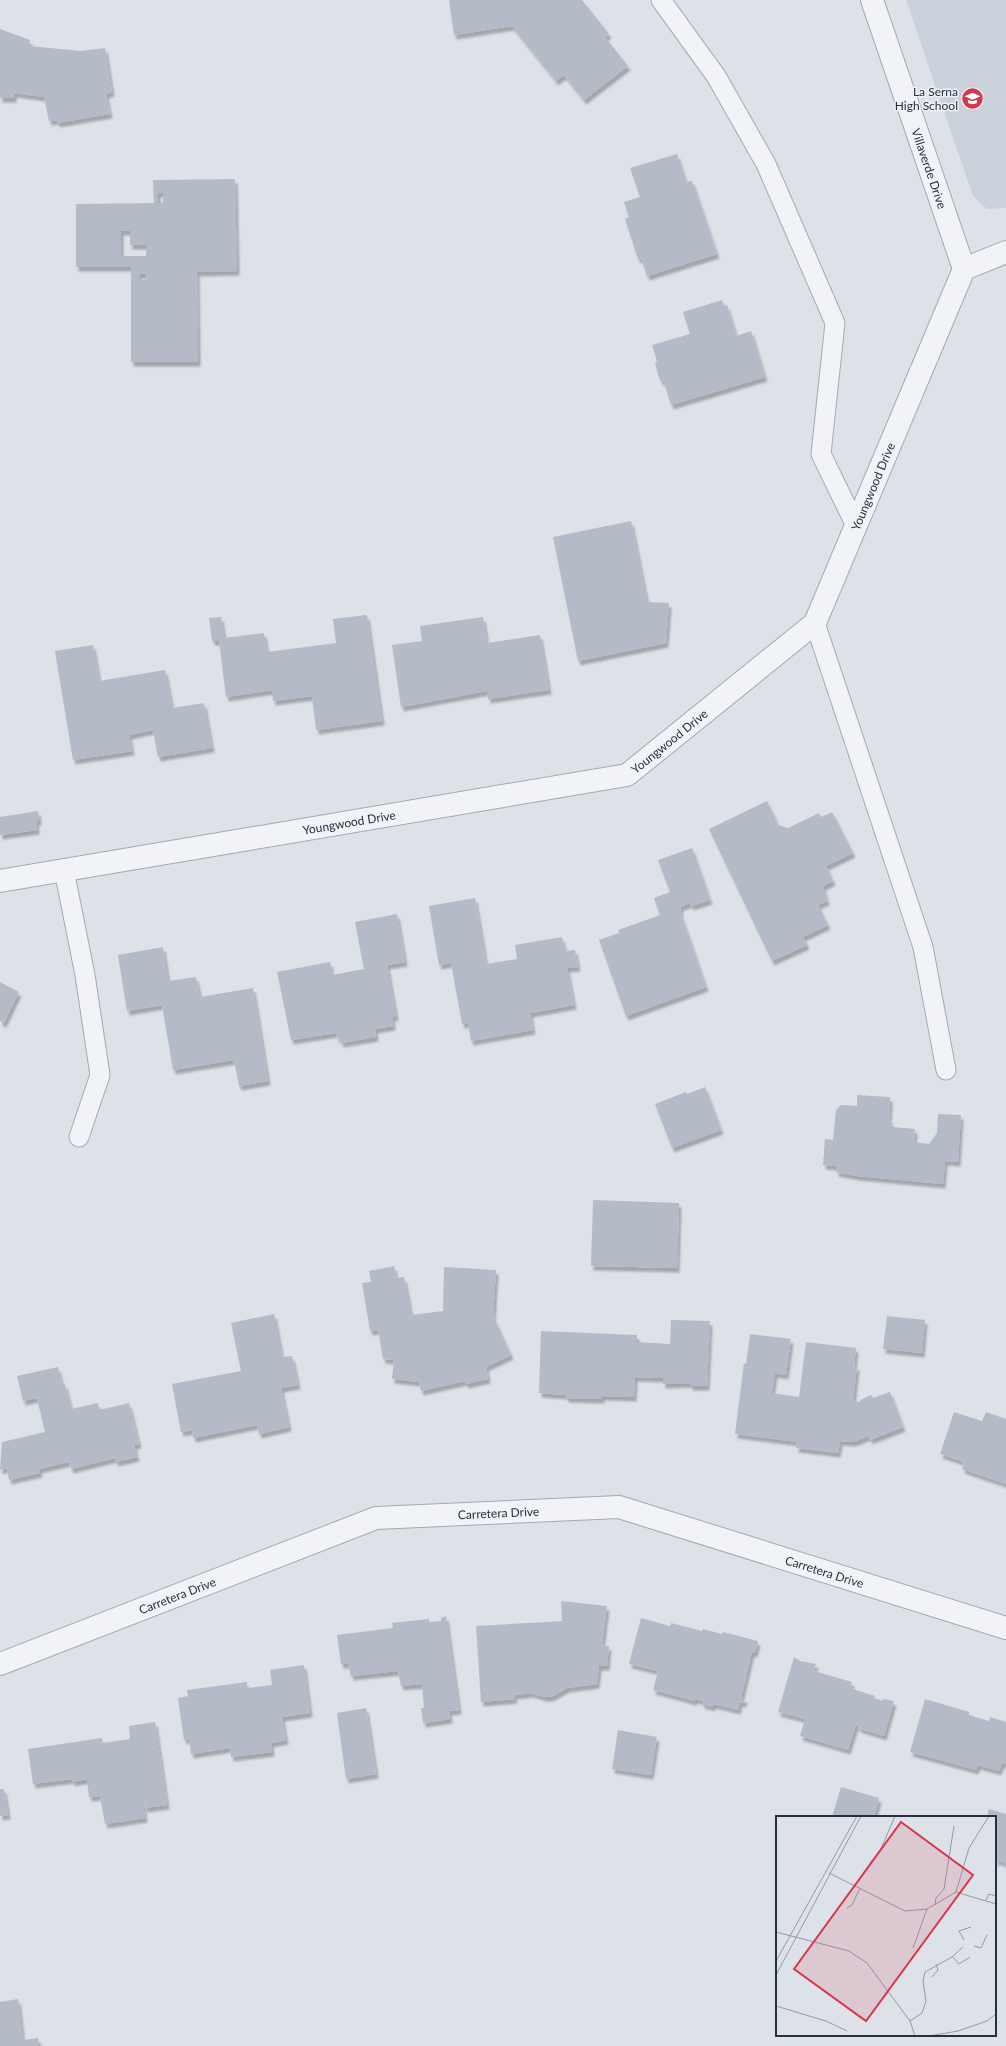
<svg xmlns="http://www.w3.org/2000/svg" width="1006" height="2046" font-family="Lato,sans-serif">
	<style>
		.built { fill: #cbd1db }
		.building { fill: #b4bbc6; fill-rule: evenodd; filter: url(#shadow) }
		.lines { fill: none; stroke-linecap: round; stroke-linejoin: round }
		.service-casing { stroke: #a2a9b3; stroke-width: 21 }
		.tertiary-casing { stroke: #a2a9b3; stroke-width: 24 }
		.service { stroke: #f1f3f7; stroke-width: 19 }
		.tertiary { stroke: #f1f3f7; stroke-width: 22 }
		.labels { text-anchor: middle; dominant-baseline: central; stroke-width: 3; stroke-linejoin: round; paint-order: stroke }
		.poi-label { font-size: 12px; fill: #252f41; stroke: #edf1f6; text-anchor: end }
		.street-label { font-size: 12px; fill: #252f41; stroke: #edf1f6 }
		.inset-road { fill: none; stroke: #939aa6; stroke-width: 1 }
		.view { fill: #da364b; fill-opacity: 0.15; stroke: #da364b; stroke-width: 2 }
		.inset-edge { fill: none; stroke: #252f41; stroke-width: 2 }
	</style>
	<defs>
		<filter id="shadow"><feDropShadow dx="2.5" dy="4.5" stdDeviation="1" flood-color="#0004"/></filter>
	</defs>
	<rect width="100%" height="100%" fill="#dde2e9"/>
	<path class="built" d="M906,0H1006V208L987,209L973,196Z"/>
	<g class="building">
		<path d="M449,0H582L609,34L605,37L628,66L584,100L564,75L556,81L512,26L454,35Z"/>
		<path d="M0,29L30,40L29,46L81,51L105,48L112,92L106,94L110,114L57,123V120L49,121L44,97L14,93V98H0Z"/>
		<path d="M677,154L686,182L692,181L717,254L647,276L641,258L638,259L625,219L629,217L624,202L640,197L630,168Z"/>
		<path d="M235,179L237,271L197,272L198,362H131V267H76V204L154,203L153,180ZM158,193H163V203H158ZM121,231H130V245H146V256H121ZM139,274H146L147,278L140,281Z"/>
		<path d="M722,300L724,306L727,305L736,336L751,331L765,377L671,405L664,382L660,380L655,364L657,361L652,345L690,334L683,312Z"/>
		<path d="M631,521L647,602L669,603L666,643L578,661L553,537Z"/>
		<path d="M367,615L382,721L316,730L312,696L273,701L272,690L226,697L219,641H212L209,618L221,617L224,638L264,633L267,652L336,643L333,619Z"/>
		<path d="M483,617L487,643L540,635L549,690L488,699L487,691L401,707L392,645L422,641L420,626Z"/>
		<path d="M93,645L99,681L165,670L172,708L204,703L212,748L158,757L153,730L129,735L132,751L73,760L55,651Z"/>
		<path d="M767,801L778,825L788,828L819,813L821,817L832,812L853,853L826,866L833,881L823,886L827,901L818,905L828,925L803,937L807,945L772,961L709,829Z"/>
		<path d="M38,811L39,821H36L37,830L0,835V817Z"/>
		<path d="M692,848L710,900L691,906L690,903L680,907L681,912H680L706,987L626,1016L599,940L619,933L618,930L660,915L654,898L670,892L658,860Z"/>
		<path d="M475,898L486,964L517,959L515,945L562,937L565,951L575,950L578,967L567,968L574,1005L530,1013L533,1030L471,1041L468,1023L462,1024L451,963L439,965L429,906Z"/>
		<path d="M397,914L405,962L387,965L396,1016L392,1017L393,1026L375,1029L376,1037L341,1043L340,1038L337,1039L336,1033L291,1040L277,972L330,962L332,975L364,969L355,922Z"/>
		<path d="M163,947L168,981L196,977L200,997L253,988L268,1081L239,1086L234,1060L173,1070L162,1005L127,1011L118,955Z"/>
		<path d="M0,982L19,992L4,1023L0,1021Z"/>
		<path d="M705,1087L721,1130L672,1148L655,1104L686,1092L687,1094Z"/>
		<path d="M857,1095L890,1097L889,1119L893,1127L915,1129L914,1142L929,1144L937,1133L938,1114L961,1115L958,1162L945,1161L943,1184L857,1176L836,1172L837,1166L823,1165L825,1139L833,1140L836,1110L841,1105L857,1106Z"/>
		<path d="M593,1200L679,1203L677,1268L591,1266Z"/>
		<path d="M394,1266L396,1278L404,1277L411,1315L443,1311L444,1267L496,1270L493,1316L511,1355L486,1367L488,1379L466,1384L465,1381L421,1391L419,1382L392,1379L394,1360L383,1359L378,1330L370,1331L362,1283L371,1282L369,1271Z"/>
		<path d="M274,1314L282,1357L292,1356L298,1385L281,1388L289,1427L259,1434L257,1425L193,1438L192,1430L181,1432L172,1384L241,1371L231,1323Z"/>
		<path d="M887,1316L925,1320L922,1353L883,1349Z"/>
		<path d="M671,1320L710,1321L707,1386H690V1383L663,1384V1378L635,1377L634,1397L602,1396V1399L566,1398V1395L539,1393L541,1331L637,1335V1342L670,1344Z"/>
		<path d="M750,1334L791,1339L786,1375L775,1373L772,1393L799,1397L806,1342L856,1348L854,1366H857L853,1401L861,1402L860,1400L871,1395L873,1398L890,1392L903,1427L870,1440L869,1436L853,1442L840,1441L838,1453L796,1448L797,1442L735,1434L744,1363L746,1364Z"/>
		<path d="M58,1367L62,1385L65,1384L71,1409L98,1403L99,1410L129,1403L139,1444L134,1445L137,1457L116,1462L115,1458L71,1469L69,1462L39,1469L40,1473L9,1480L7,1468L0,1470L2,1442L45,1432L37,1398L23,1401L17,1376Z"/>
		<path d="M954,1412L982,1421L986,1412L1006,1419V1484L962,1469L964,1462L940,1454Z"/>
		<path d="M561,1601L607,1606L602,1645L609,1646L607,1666H599L597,1684L567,1688L551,1697H544L531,1693L514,1695L515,1699L481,1702L476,1626L562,1621Z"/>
		<path d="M446,1616L459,1710L449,1711L450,1719L423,1723L421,1708H424L422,1684L401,1686L398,1671L351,1676L348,1664H341L337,1635L393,1628L392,1623L429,1619V1622L441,1621V1618Z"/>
		<path d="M641,1618L670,1626L671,1623L702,1631L703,1629L722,1634L723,1632L758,1641L755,1653L752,1652L741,1698H745L744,1703L740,1702L738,1710L713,1704V1707L702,1704V1701L695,1699L694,1701L653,1690L658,1671L629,1664Z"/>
		<path d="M794,1657L800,1661L816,1664L814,1671L852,1682L850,1688L875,1696L874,1698L883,1701V1699L894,1701L884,1736L858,1728L859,1726L856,1725L848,1750L800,1736L805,1719L778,1712Z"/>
		<path d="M304,1665L310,1713L282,1717L286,1740L271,1743L272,1752L231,1757L230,1748L191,1754L189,1739L184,1740L178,1698L188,1696L187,1690L247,1682V1688L272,1685L270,1670Z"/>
		<path d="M925,1699L969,1712V1715L989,1721L990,1717L1006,1722V1764L1002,1763L999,1771L978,1765L976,1770L910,1752Z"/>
		<path d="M366,1708L376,1774L346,1779L337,1713Z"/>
		<path d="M155,1722L167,1805L145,1808L143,1795L142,1796L145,1818L105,1824L100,1796L89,1797L87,1779L72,1782V1779L33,1784L28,1749L102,1738L103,1743L130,1739L129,1726Z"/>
		<path d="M618,1730L657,1737L651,1775L612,1769Z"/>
		<path d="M841,1787L879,1798L874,1817H832Z"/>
		<path d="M0,1789H4L8,1815L0,1816Z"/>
		<path d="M989,1809L1006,1814V1867H1004L1005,1863L996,1860L995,1864V1817H987Z"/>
		<path d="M18,1999L23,2040L38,2038L39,2046H0V2002Z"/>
	</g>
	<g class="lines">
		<defs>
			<g id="service">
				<path d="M661,0L716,76L766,164L835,323L821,454L856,526"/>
				<path d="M815,623L923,947L946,1070"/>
				<path d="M64,870L85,975L100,1075L79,1137"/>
			</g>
			<g id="tertiary">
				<path id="s1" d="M872,0L964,269"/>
				<path id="s2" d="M0,881L627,775L815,623L964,269L1006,252"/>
				<path id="s3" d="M0,1664L376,1518L619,1507L1006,1628"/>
			</g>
		</defs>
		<use href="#service" class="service-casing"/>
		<use href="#tertiary" class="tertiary-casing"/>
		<use href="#service" class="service"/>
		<use href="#tertiary" class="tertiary"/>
	</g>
	<defs>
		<symbol id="school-disc" viewBox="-11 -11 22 22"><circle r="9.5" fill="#da364b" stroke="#edf1f6"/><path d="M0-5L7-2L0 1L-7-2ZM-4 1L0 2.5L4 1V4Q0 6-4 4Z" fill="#fff"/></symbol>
	</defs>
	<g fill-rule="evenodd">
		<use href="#school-disc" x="960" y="86" width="25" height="25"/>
	</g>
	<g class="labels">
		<g class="poi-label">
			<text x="958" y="91">La Serna<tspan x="958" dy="14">High School</tspan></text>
		</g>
		<g class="street-label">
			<text stroke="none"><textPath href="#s1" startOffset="178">Villaverde Drive</textPath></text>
			<text stroke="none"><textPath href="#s2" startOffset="1026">Youngwood Drive</textPath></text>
			<text stroke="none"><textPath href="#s2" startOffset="690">Youngwood Drive</textPath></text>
			<text stroke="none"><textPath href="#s2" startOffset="354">Youngwood Drive</textPath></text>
			<text stroke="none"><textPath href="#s3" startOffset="526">Carretera Drive</textPath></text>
			<text stroke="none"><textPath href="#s3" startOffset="862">Carretera Drive</textPath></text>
			<text stroke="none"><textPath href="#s3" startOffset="190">Carretera Drive</textPath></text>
		</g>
	</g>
	<g transform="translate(776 1816)">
		<rect width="220" height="220" fill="#dde2e9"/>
		<path class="inset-road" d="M94,47L104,35L119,0M53,57L129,95L151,93L180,76L220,88M180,76L193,32L213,0M210,84L213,78L220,80M159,89L160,82L168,73L178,10M71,92L76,89L84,72M0,116L73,135L91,147L134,205L139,220M188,124L183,115L195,111M198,130L205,132L211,119M137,132L151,93M177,141L183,148L194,141M0,145L81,0M0,159L85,0M156,161L162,154L160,148M0,190L50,205L71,215M134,205L146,197L150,185L147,165L149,156L176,141L187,131M153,220L182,215L211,205L220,198"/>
		<path class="view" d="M125,6L197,59L90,205L18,153Z"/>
		<rect width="220" height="220" class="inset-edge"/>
	</g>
</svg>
